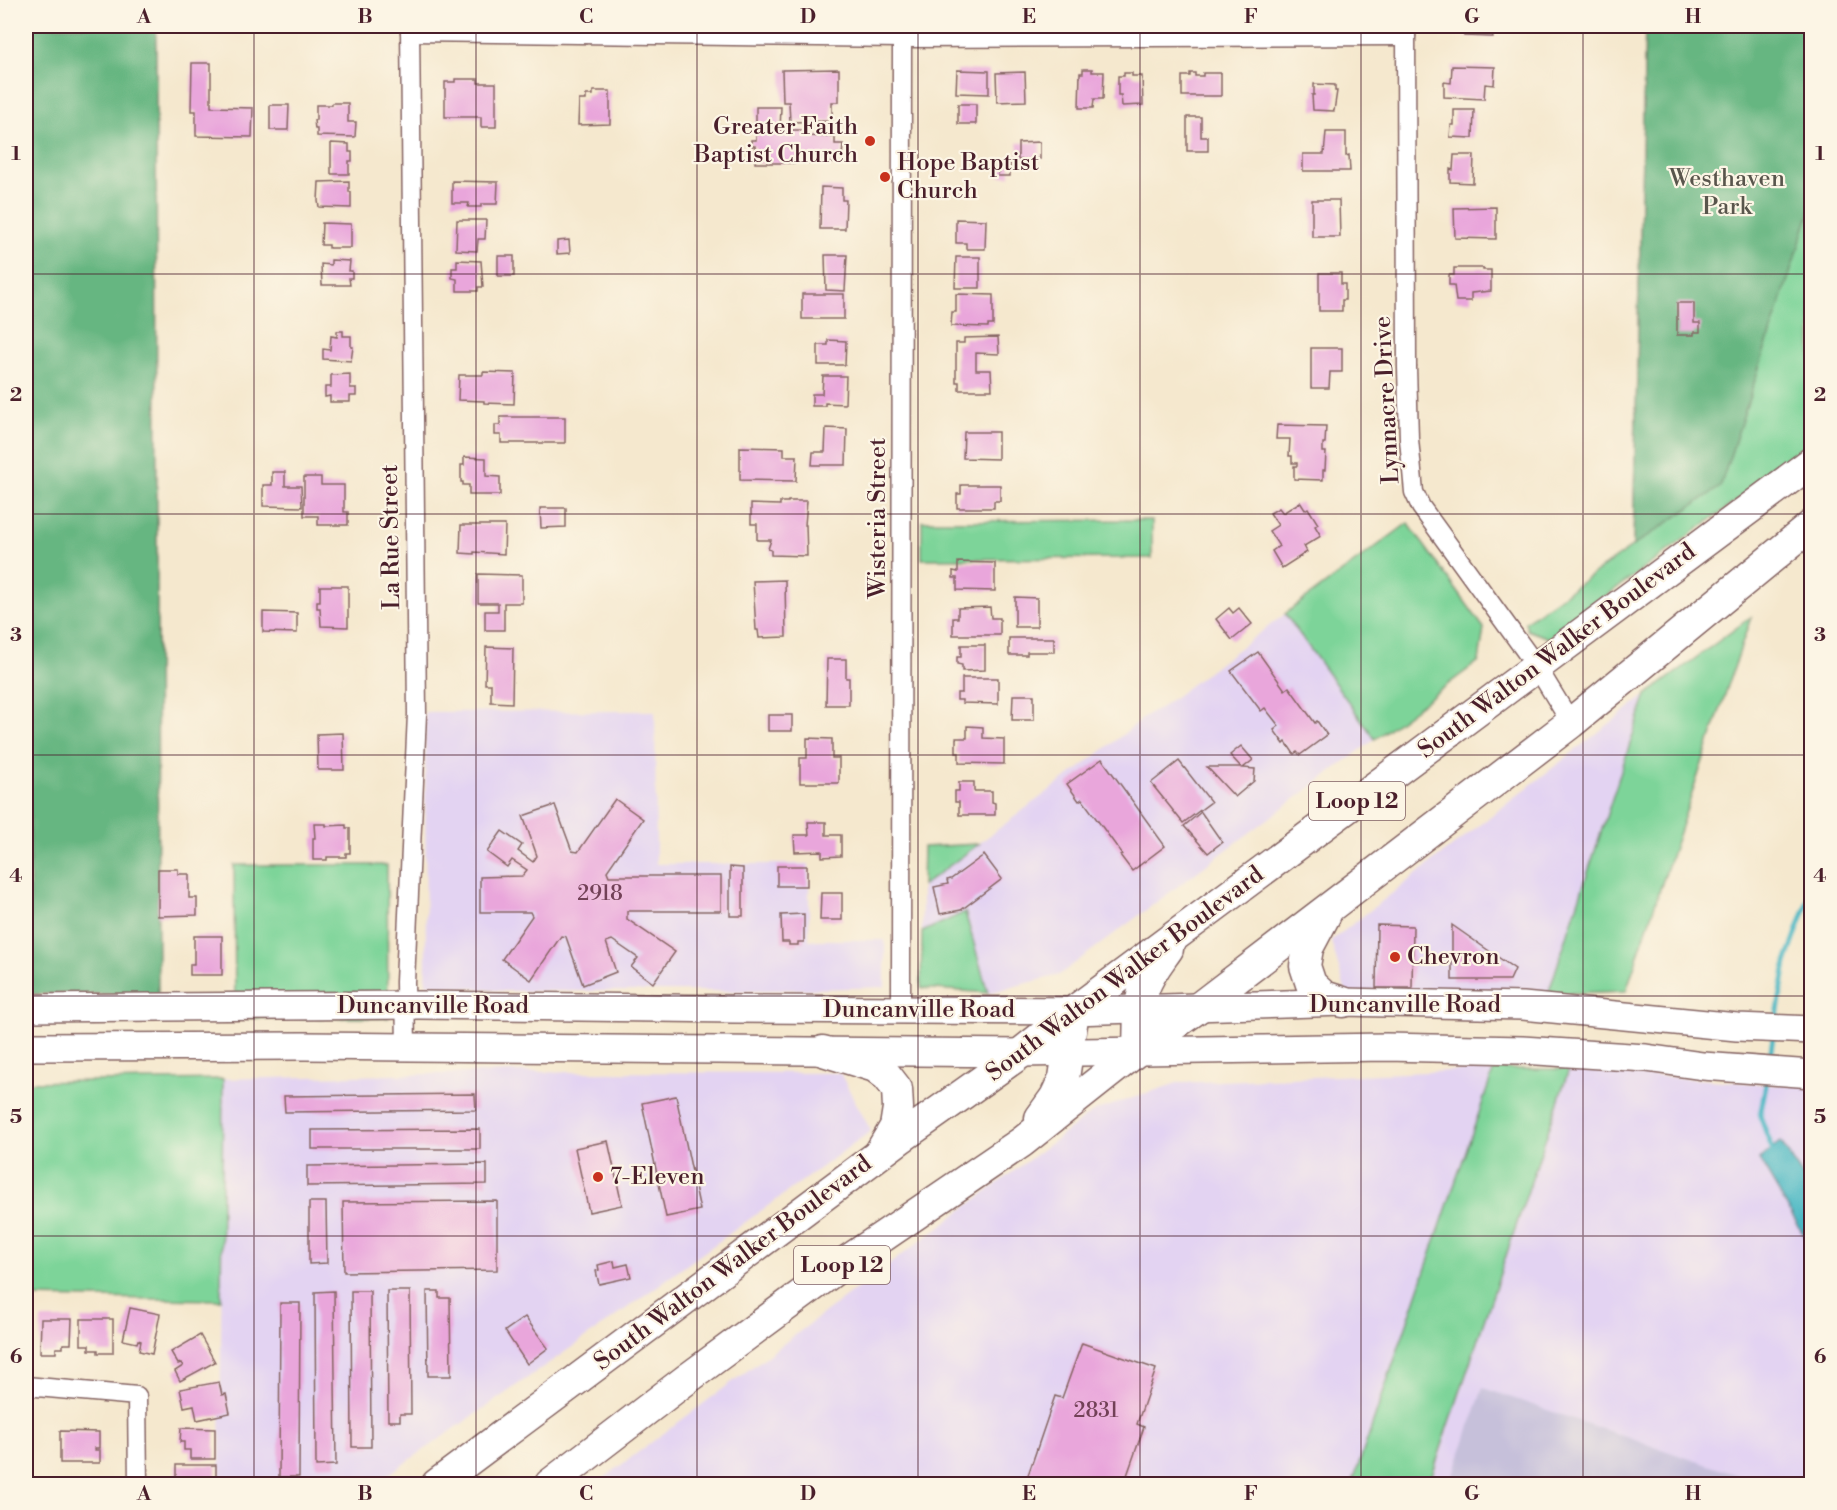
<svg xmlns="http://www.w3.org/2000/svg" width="1837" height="1510" font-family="'Libre Bodoni',serif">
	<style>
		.built { fill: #e3d3f2 }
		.industrial { fill: #c6c0da }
		.green { fill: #7dd499; stroke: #647a62; stroke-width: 1.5 }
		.forest { fill: #66b681; stroke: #586a56; stroke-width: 1.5 }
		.water { fill: #4ab8c4; stroke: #4a6c78; stroke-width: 1.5 }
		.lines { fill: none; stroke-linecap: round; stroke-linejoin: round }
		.stream { stroke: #4ab8c4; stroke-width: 5 }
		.building { fill: #e9a6db }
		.minor-casing { stroke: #866564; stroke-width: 21 }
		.secondary-casing { stroke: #866564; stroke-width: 30 }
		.primary-casing { stroke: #866564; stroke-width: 33 }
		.minor { stroke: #fff; stroke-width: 18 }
		.secondary { stroke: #fff; stroke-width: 27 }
		.primary { stroke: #fff; stroke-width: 30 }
		.grid { fill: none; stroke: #4a1f2b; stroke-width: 1.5; stroke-opacity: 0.55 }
		.poi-dot { fill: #c8321e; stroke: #fcf5e5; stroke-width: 2 }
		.labels { text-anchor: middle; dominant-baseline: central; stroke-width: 4.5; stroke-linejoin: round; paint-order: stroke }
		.number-label { font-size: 21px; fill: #724157 }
		.shield { fill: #fcf5e5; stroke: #7f5f63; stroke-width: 1.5 }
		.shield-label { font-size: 22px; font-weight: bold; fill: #4a1f2b }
		.poi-label { font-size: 24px; fill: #4a1f2b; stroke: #fcf5e5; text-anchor: start }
		.park-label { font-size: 24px; fill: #59554c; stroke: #fcf5e5 }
		.street-label { font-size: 24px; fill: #4a1f2b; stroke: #fcf5e5 }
		.neatline { fill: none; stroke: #4a1f2b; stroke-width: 2 }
		.grid-label { font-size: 20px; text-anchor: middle; font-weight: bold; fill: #4a1f2b }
	</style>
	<rect width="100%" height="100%" fill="#fcf5e5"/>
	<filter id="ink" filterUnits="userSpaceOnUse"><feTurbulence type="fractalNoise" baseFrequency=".0167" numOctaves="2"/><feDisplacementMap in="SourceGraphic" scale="12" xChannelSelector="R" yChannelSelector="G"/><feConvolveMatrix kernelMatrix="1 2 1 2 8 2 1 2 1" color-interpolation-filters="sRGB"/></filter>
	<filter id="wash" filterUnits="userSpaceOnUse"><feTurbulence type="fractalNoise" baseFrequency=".008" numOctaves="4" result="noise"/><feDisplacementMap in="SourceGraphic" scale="24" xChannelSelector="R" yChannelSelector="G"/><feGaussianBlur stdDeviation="1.35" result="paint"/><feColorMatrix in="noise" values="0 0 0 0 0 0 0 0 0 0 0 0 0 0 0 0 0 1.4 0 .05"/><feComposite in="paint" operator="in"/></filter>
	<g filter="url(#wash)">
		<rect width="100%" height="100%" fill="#f5e8ce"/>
		<g class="built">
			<path d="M1285,614L1375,739L1059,975L988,993L965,913L922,932V886L1101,752L1152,711H1156Z"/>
			<path d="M1646,695L1548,994L1346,993L1331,941Z"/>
			<path d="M655,711L656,864H809V940H885V987L733,991H503L426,984L425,712Z"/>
			<path d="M1494,1069L1352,1484H596L1094,1111L1177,1083Z"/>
			<path d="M1569,1069L1773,1085H1811V1484H1430Z"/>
			<path d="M520,1072L840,1073L871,1131L608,1322L375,1484H220L223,1079Z"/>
		</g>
		<path class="industrial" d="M1483,1388L1763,1484H1450Z"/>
		<g class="green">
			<path d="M1645,26H1811V447L1548,638L1527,630L1525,622L1633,546Z"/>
			<path d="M1152,520V558L922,559V521Z"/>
			<path d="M1408,523L1484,628L1479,661L1375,739L1285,614Z"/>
			<path d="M1751,617L1626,991L1548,994L1646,695Z"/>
			<path d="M979,844L922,886L923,847Z"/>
			<path d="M234,865H387L388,1018H235Z"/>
			<path d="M965,912L988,993L921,988L922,932Z"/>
			<path d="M1494,1069H1569L1429,1484H1352Z"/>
			<path d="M223,1079L221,1300L26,1297V1082Z"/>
		</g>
		<g class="forest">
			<path d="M26,26H156L158,994H30L28,114L26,113Z"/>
			<path d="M1645,26H1811V209L1720,487L1633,546Z"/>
		</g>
		<path class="water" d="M1781,1142L1811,1190V1247L1759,1159Z"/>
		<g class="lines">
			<g class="stream">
				<path d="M1776,1022L1786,963L1812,888"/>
				<path d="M1769,1064L1773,1037"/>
				<path d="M1767,1079L1760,1116L1774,1153"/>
			</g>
		</g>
		<g id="blocks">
			<g class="building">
				<path d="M1464,26H1493V37L1464,36Z"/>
				<path d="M192,63H211V107L253,108L252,137L196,136V111H191Z"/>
				<path d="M1452,66L1495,67L1494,85L1485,84L1484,99L1444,97V82L1451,83Z"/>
				<path d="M839,69V102H832V121L790,122L789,102H783L782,70Z"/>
				<path d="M1083,69H1092V72H1104L1103,99H1094L1093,108H1079L1080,73H1083Z"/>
				<path d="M957,70L989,71V94L956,93Z"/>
				<path d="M1025,72L1026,101L997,102L996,73Z"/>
				<path d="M1124,73H1132V76H1142L1143,105L1122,106L1121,95H1118V76H1124Z"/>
				<path d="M1190,73H1195V76H1203V73H1221V96H1182V76H1190Z"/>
				<path d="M455,79H478V83H496V127H481V117H445V82H455Z"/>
				<path d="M1314,84L1335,85V91H1337L1334,111L1313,110L1312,95H1314Z"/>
				<path d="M593,91H610V124L578,125L579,100H586V95H593Z"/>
				<path d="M332,103H348V122H356L355,137L317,136V129H315L314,120H316V105H332Z"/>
				<rect x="958" y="104" width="18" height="20"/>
				<path d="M270,105H289L288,130H270Z"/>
				<path d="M756,107H781L780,130H805V136L835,137V144H843L842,157H835V163H755V146H751V140H756Z"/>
				<path d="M1454,110H1474L1473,138L1450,137L1451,125H1454Z"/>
				<path d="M1187,117H1201V137H1208V151H1187Z"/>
				<path d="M1326,132H1346V156L1349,155L1350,171H1303V154H1324Z"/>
				<path d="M1040,142V159L1018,160V143Z"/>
				<path d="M331,143L349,144V152H352V161H349V174H331Z"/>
				<path d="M1454,155H1474L1473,183L1450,182V169L1453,170Z"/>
				<path d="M999,163H1010V176H998Z"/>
				<path d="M349,181V192H351V208L319,207L318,201L319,182Z"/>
				<path d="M452,181L498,182L497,204H481V207H468L469,203H452Z"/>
				<path d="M821,187L842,188V200H846L845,229H820Z"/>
				<path d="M1312,200H1339L1340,237H1312Z"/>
				<path d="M1496,207V239L1455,238L1454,208Z"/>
				<path d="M956,219L986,220L985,249H966V243H956Z"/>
				<path d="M457,220H486L485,239H478L477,251L456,250Z"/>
				<path d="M322,223L351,224V248H329V245H321Z"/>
				<path d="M569,240L570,253L557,254V241Z"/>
				<path d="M825,255H847L845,291L826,290Z"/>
				<rect x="498" y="256" width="16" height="20"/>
				<path d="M956,257H980V288H955Z"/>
				<path d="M331,260L350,261L349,271H352V278H349L350,285H322L321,264L331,265Z"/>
				<path d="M457,260L481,261L483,287H478V291H457V279L452,278V268H457Z"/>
				<path d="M1454,268H1483V270H1491V291L1471,293V301H1456L1454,285H1449V275H1454Z"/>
				<path d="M1319,273H1341V284H1345V300H1342V311H1319Z"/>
				<rect x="802" y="294" width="42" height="25"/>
				<path d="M956,294L993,295V325H988V327L951,326L952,312H956Z"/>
				<path d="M1677,303H1694V323H1700V332H1694V335H1677Z"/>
				<path d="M337,331H343V336H351V347H353L351,361L323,359V349L330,350L331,336L337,337Z"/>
				<path d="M998,337L999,354L976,353V370H991L992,390H959V382H956V343H964V338Z"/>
				<path d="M828,340L846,341L845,365H818V345H828Z"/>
				<path d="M1311,348H1342V372H1330L1329,388H1311Z"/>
				<path d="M483,372L515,373L514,404L484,403V401L458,400L459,375H483Z"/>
				<path d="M350,374V388H356V396H350V402H330V396L325,397V387H331V375Z"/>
				<path d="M823,376H846L845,404L825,403V406H812V394H822Z"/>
				<path d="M500,417H565V443H501V435H495V425H500Z"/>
				<path d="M1277,425L1326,426L1325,443H1323V452H1326L1325,470H1323V480L1294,479V466H1297V463H1292V456H1289L1290,439H1276Z"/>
				<path d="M826,428L847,429L846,465H812L813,452H825Z"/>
				<path d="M964,432H998V459L963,458Z"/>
				<path d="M740,447L784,448V456H797L796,481L740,480Z"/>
				<path d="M464,457L486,458V476L500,477V495H469V485H463V482H461V465H464Z"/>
				<path d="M272,472H285V486H301L302,507L263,506V485H272Z"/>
				<path d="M304,477H321V485H344V512H348V525H318V516H304Z"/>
				<path d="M961,485H1000V501H994V508H957V494H961Z"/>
				<path d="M788,501H807L805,525H806L807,556L771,555V550L768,549L771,540H757V524H751V504L780,505V502H788Z"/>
				<path d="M1300,502L1305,510L1308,508L1318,524L1315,526L1321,536L1304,546L1307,552L1282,568L1272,551L1279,546L1269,531L1278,525L1270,513L1279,508L1283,513Z"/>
				<path d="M540,508H566V527L541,528Z"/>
				<path d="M461,525H505L504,554L474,552V554L460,553Z"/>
				<path d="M958,562L995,563V591L957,590V578H953V571L958,572Z"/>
				<path d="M478,574L522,575V603H504V630H485V611H498V603H478Z"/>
				<path d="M785,580L786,637L759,638L758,630H756L753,581Z"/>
				<path d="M320,586H348V627L321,626L320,608H317V601H320Z"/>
				<path d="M1015,597L1037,598V627H1015Z"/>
				<path d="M990,607L991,618H1000V635H953V618H958V608Z"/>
				<path d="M1229,608L1233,613L1239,608L1252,624L1232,640L1216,619Z"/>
				<path d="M263,612L297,613V633L263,632Z"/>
				<path d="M1009,638H1054V652H1027V655H1009Z"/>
				<path d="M961,645H985V670L962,671V665L957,664V657H961Z"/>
				<path d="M486,647L513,648L512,703L491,702V684H485Z"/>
				<path d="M1258,652L1285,690L1289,687L1315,723L1317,721L1327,735L1300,755L1297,752L1294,754L1286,742L1284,744L1274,730L1279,726L1265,708L1261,711L1231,671Z"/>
				<path d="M827,659H846V678H849V705H826Z"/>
				<path d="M962,678H998V704L962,703V700H957V693H962Z"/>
				<path d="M1013,695H1034V720H1012Z"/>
				<rect x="768" y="715" width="24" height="16"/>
				<path d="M967,726L983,727V738L1004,739V764L959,763V753H956V738H967Z"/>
				<path d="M343,733L344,770H318L317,734Z"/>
				<path d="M807,738L832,739V758H839V783H800V758H807Z"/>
				<path d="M1241,746L1253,760L1243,768L1255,769L1254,781L1235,797L1207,767H1241L1230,755Z"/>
				<path d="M1102,759L1165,846L1132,871L1120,855L1122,854L1082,799L1079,801L1067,784Z"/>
				<path d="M1179,761L1211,802L1183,823L1151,783Z"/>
				<path d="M959,782H974V791H992V802L995,803V815H959V802H955V791H959Z"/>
				<path d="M615,799L643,819L607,871L609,876H721V911H627V919L675,952L653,983L631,967L638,958L612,940L606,942L616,972L583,985L566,937L561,936L531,980L502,959L532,916L530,912H480V877L522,876L527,870L512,860L507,867L487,852L502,831L522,845L518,851L533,862L537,856L523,816L555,805L572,851L578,852Z"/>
				<path d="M1201,812L1222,842L1208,853L1184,826Z"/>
				<path d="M808,822H826V835H841V856L822,857V851L795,852L794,835H809Z"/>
				<path d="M314,824H326V826L346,825V828H350V853H346V857H327V860H313V838H315Z"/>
				<path d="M984,855L1002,879L961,910L940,914L934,887L948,884L947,880L951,879Z"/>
				<rect x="777" y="866" width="30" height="20"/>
				<path d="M730,867L743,868V916H730Z"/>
				<path d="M158,869H178V874H189V898H197V915L158,916Z"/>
				<path d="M821,893H842V920H820Z"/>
				<path d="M804,914V942H798V945H789V942H782L781,915Z"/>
				<path d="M1377,925L1413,926L1412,988H1376Z"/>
				<path d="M1452,925L1515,969L1510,980H1452Z"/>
				<path d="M194,936H222V975H190V964H194Z"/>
				<path d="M475,1094L476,1110L285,1112L284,1096Z"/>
				<path d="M676,1096L700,1210L666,1217L642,1103Z"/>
				<path d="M480,1129V1149H312V1130Z"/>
				<path d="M608,1141L622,1205L589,1212L575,1148Z"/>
				<path d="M487,1164V1184L307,1186V1166Z"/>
				<path d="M497,1201V1270L344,1272L343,1202Z"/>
				<path d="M309,1202H326L327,1263L309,1264Z"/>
				<path d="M614,1261L615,1267L628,1264L631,1277L599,1284L596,1271L599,1270L598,1265Z"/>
				<path d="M334,1291L336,1465L316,1466L315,1292Z"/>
				<path d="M351,1291H370L371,1447H352Z"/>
				<path d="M387,1291H410L411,1414H400V1421H388Z"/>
				<path d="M427,1291H439V1298H450L451,1376H428Z"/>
				<path d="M280,1303H300L299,1477H279Z"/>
				<path d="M130,1308L160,1314L152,1354L139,1351L141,1341L138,1340L137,1343L123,1340Z"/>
				<path d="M525,1317L548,1348L527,1364L505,1331Z"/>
				<path d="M41,1319H72L71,1344H63V1348H56V1353H40Z"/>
				<path d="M81,1319H113V1353H98V1350H89V1345H81Z"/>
				<path d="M200,1335L215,1362L180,1381L175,1371L183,1366L181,1363L178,1364L171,1352Z"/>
				<path d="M1082,1343L1156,1369L1137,1424L1144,1427L1124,1484H1025L1055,1396L1062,1398Z"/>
				<path d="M219,1382L222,1395L226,1394L230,1413L197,1420L194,1405L184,1407L180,1389Z"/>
				<path d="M181,1428L215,1429V1459H190V1450H184V1442H180Z"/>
				<path d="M60,1431L99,1432V1448H95V1450H100V1463H60Z"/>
				<path d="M176,1465H216V1484H177V1481H182V1478H176Z"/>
			</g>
		</g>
	</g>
	<g filter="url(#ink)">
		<use href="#blocks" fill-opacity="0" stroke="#866564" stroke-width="1.5"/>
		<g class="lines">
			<defs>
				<g id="minor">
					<path d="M1406,26L1407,367L1409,439L1414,492L1421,507L1537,667L1571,723"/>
					<path d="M410,32L902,38L1406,36"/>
					<path d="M901,1010L902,27"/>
					<path d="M406,1048L405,982L417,714L410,26"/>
					<path d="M26,1386L137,1396L138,1484"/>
				</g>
				<g id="secondary">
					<path d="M26,1008L420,1005L734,1009L1074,1011L1343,1002L1523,1006L1737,1027L1812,1030"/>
					<path d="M26,1047L304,1046L1021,1053L1386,1047L1522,1050L1646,1058L1703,1066L1812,1074"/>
				</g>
				<g id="primary">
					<path d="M1326,914L1308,948L1305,966L1311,984L1324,996L1343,1002"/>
					<path d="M1138,1050C1139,1030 1137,1009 1144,989C1149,974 1159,962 1168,949"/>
					<path d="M823,1051L875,1067L887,1076L897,1089L898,1108L895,1127L880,1152"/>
					<path d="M1040,1118L1055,1097L1064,1078L1074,1011"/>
					<path d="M437,1484L901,1138L1021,1053L1074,1011L1812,462"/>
					<path d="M550,1484L687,1379L847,1261L1022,1142L1138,1050L1198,1008L1571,723L1812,525"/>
				</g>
			</defs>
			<use href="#minor" class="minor-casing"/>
			<use href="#secondary" class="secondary-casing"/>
			<use href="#primary" class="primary-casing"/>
			<use href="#minor" class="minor"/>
			<use href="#secondary" class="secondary"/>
			<use href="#primary" class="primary"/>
		</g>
	</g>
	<path class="grid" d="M254,26V1484M476,26V1484M697,26V1484M918,26V1484M1140,26V1484M1361,26V1484M1583,26V1484M26,274H1812M26,514H1812M26,755H1812M26,996H1812M26,1236H1812"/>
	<g class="poi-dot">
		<circle cx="870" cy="141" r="6"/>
		<circle cx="885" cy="177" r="6"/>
		<circle cx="1395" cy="957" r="6"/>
		<circle cx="598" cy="1177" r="6"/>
	</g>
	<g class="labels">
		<g class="number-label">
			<text x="600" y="894">2918</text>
			<text x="1096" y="1411">2831</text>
		</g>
		<g class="shield">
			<rect x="1309" y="782" width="96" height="38" rx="4.5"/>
			<rect x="794" y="1246" width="96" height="38" rx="4.5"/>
		</g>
		<g class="shield-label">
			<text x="1357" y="801">Loop 12</text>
			<text x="842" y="1265">Loop 12</text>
		</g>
		<g class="poi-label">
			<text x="858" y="127" text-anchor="end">Greater Faith<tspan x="858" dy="28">Baptist Church</tspan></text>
			<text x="897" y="163">Hope Baptist<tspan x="897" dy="28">Church</tspan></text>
			<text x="1407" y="957">Chevron</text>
			<text x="610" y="1177">7-Eleven</text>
		</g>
		<g class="park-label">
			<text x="1727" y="179">Westhaven<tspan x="1727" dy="28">Park</tspan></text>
		</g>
		<g class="street-label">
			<text transform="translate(1387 400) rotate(-93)">Lynnacre Drive</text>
			<text transform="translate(878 518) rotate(-90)">Wisteria Street</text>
			<text transform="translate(391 537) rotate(-91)">La Rue Street</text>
			<text transform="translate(1557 651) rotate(-37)">South Walton Walker Boulevard</text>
			<text transform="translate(1125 974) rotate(-37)">South Walton Walker Boulevard</text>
			<text x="1405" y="1005">Duncanville Road</text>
			<text x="433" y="1006">Duncanville Road</text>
			<text x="919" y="1010">Duncanville Road</text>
			<text transform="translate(733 1263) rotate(-37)">South Walton Walker Boulevard</text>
		</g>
	</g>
	<rect width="1837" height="1510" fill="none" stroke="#fcf5e5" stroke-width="66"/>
	<rect x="33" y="33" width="1771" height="1444" class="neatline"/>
	<g class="grid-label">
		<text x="144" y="23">A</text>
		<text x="365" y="23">B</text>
		<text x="586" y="23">C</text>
		<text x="808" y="23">D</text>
		<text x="1029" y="23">E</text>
		<text x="1251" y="23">F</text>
		<text x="1472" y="23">G</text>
		<text x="1693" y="23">H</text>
		<text x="16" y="160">1</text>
		<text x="1820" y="160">1</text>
		<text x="16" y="401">2</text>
		<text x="1820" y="401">2</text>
		<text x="16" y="641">3</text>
		<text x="1820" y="641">3</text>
		<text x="16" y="882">4</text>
		<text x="1820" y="882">4</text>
		<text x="16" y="1123">5</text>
		<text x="1820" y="1123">5</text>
		<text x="16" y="1363">6</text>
		<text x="1820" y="1363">6</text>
		<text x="144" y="1500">A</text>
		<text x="365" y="1500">B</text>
		<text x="586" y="1500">C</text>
		<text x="808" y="1500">D</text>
		<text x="1029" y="1500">E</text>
		<text x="1251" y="1500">F</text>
		<text x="1472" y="1500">G</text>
		<text x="1693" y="1500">H</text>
	</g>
</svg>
